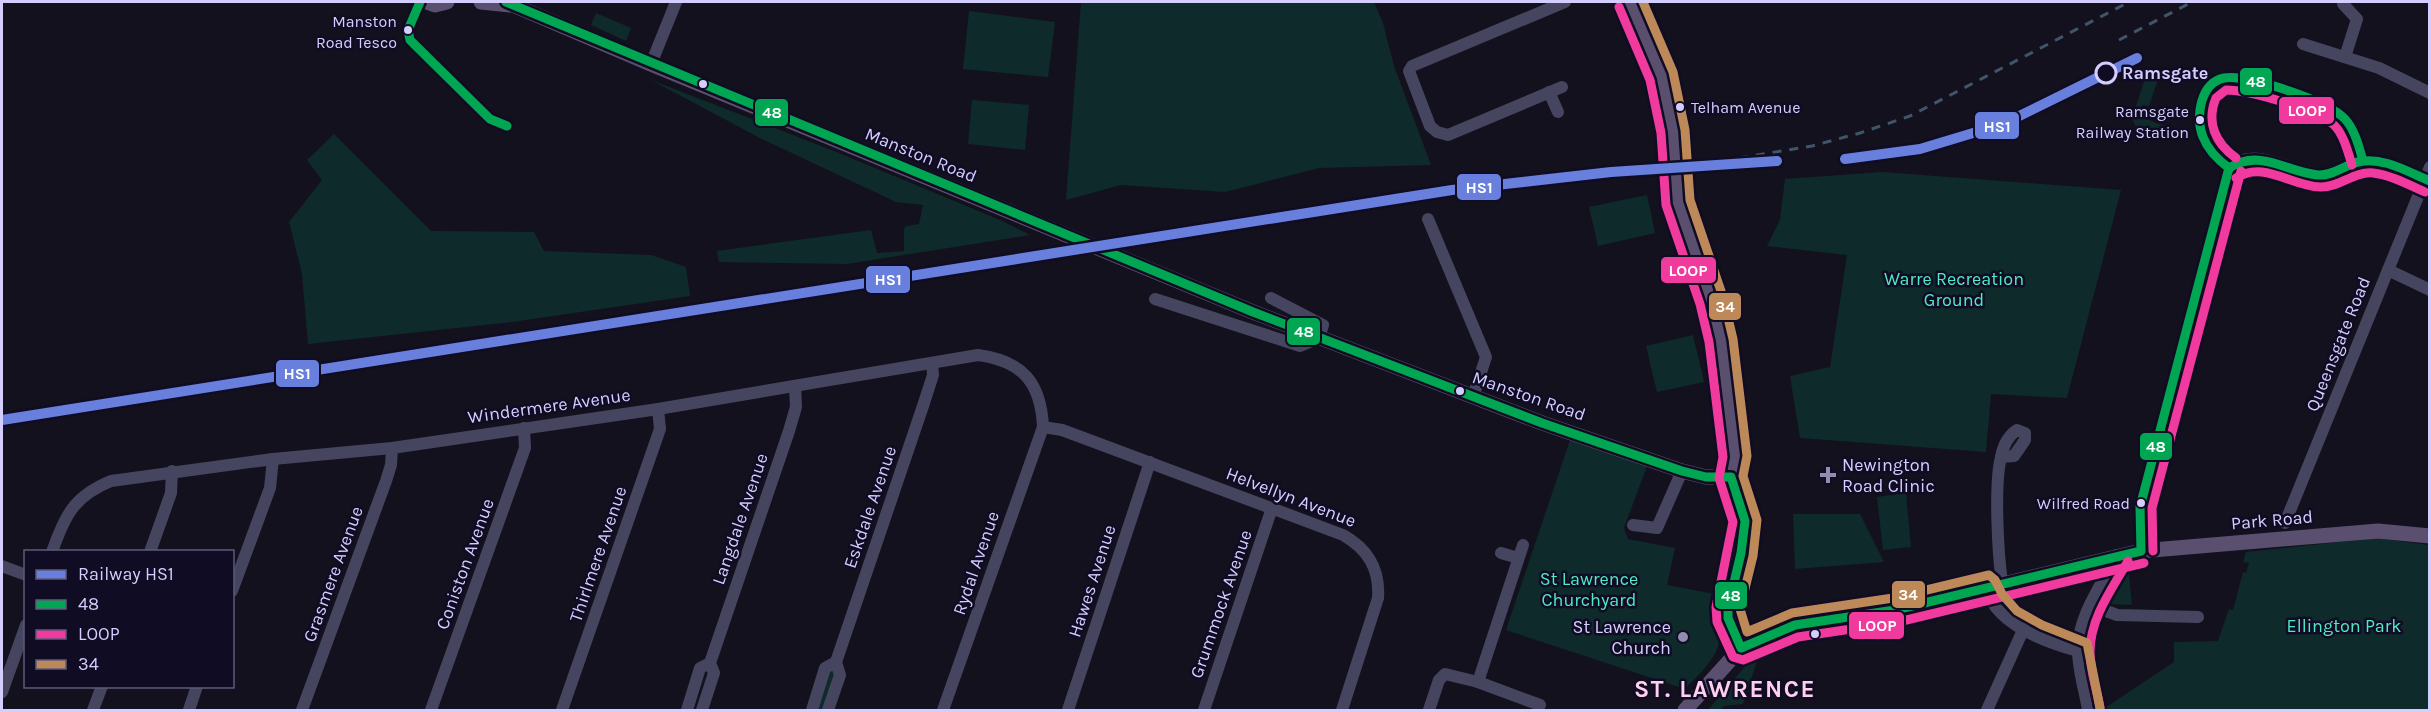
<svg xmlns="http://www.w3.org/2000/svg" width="2431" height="712" font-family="Karla,sans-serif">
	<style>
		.green { fill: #0f2a2b }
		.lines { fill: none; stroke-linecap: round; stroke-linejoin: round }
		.minor { stroke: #46455f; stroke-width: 12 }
		.major { stroke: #5b4f70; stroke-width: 15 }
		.rail { stroke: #405569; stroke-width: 3; stroke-dasharray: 9 8; stroke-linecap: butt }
		.bus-1-casing { stroke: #100c23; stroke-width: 14 }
		.bus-2-casing { stroke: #100c23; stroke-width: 14 }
		.bus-3-casing { stroke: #100c23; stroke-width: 14 }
		.bus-1 { stroke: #00a651; stroke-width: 9 }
		.bus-2 { stroke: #f13a9d; stroke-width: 9 }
		.bus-3 { stroke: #be8959; stroke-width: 9 }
		.rail-1-casing { stroke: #100c23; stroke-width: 15 }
		.rail-1 { stroke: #687fdd; stroke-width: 10 }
		.bus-dot { fill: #d4ceff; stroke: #100c23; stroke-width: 2 }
		.stop-dot { fill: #100c23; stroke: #d4ceff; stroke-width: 3 }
		.poi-dot { fill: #918cb0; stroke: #100c23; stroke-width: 2 }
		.labels { text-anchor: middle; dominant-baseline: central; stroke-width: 5; stroke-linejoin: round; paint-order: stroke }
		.bus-label { font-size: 16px; fill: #d4ceff; stroke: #100c23; text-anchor: end }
		.stop-label { font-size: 18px; font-weight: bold; fill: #d4ceff; stroke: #100c23; text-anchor: start }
		.street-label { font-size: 18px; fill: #d4ceff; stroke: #100c23 }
		.park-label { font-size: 18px; fill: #4feac6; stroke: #100c23 }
		.poi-label { font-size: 18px; fill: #d4ceff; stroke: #100c23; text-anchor: start }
		.district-label { font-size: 24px; font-weight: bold; letter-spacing: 1.5px; fill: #ffd0ed; stroke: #100c23 }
		.line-badge { stroke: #100c23; stroke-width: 2 }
		.badge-label { font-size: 16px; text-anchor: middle; font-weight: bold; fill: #fff }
	</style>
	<rect width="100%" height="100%" fill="#14111e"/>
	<g class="green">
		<path d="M1081,2H1374L1383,23L1394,66L1431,165L1319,168L1225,192L1121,185L1066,200Z"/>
		<path d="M969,11L1055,22L1048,77L963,69Z"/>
		<path d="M596,13L631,28L626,41L591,25Z"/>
		<path d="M2151,74L2159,76L2149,106L2142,105L2138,116L2165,126L2168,131L2158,134L2136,127L2132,119L2146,75Z"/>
		<path d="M651,80L834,151L1000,220L1030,235L847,264L719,262L717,251L871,230L877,253L904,251V229L906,226L919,224L923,205L896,202L758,137Z"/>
		<path d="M972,100L1029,105L1025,150L968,144Z"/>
		<path d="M334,134L431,231L534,232L544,251L651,255L686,267L690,296L512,322L308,344L302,274L289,222L322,180L307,160Z"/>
		<path d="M1882,172L2121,190L2067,398L1991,394L1986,452L1800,438L1790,376L1830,367L1847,255L1767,246L1780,220L1785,179Z"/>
		<path d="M1647,195L1655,233L1598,246L1589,207Z"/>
		<path d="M1693,335L1704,382L1657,392L1646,346Z"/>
		<path d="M1570,440L1647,466L1624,528L1628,539L1675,548L1667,585L1720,595C1716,612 1719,617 1720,633C1721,656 1699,674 1685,689L1506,630Z"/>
		<path d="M1906,493L1911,547L1883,550L1877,497Z"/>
		<path d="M1793,514H1860L1884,562L1795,569Z"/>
		<path d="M2376,538L2429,545V710H2102L2174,662V642L2218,641L2229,609L2233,610L2243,572L2246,573L2249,563L2243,562L2246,552Z"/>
		<path d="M2128,565L2132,605L2110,604L2101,600Z"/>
		<path d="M1754,656L1757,661L1743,704L1724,706L1720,710H1708Z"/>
		<path d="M828,671H835L824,710H815Z"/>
	</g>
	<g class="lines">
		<g class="minor">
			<path d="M2343,4L2357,19L2345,57"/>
			<path d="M2303,44L2379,68L2430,93"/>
			<path d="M651,64L676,2"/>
			<path d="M1562,87L1448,135L1437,132L1430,126L1409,71L1412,66L1565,2"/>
			<path d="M1549,92L1558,112"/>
			<path d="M1428,219L1486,357L1473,397"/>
			<path d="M2388,270L2430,290"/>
			<path d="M1155,299L1300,346L1319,338L1323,325L1271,298"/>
			<path d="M1043,427L1062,430L1089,440L1343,535C1368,549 1380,569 1378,598L1342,710"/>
			<path d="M2001,457L2014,456L2025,440V433L2017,430C2008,436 2003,446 2001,457C1994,485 1998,554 2002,583"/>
			<path d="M2285,523L2430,167"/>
			<path d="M1633,525L1657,528L1682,471"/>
			<path d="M2141,551L2140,507L2229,168C2255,144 2290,173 2320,175C2336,175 2349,162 2364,161C2384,159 2411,173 2430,181"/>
			<path d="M52,552C65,515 74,496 111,481L273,459L392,448L658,409L978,355C1023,361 1041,383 1043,427L943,710"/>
			<path d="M150,552L171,493L172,471"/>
			<path d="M1501,553L1518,558"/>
			<path d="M2,566L26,575"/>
			<path d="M1986,587C1994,623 2045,642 2078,651"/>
			<path d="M232,591L270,488L273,459"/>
			<path d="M2090,605L2117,615L2198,617"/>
			<path d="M836,662L923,406L933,375L932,363"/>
			<path d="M1478,682L1523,545"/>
			<path d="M2,692L26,625"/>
			<path d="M93,710L102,686"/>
			<path d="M189,710L197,686"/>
			<path d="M302,710L386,481L391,465L392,448"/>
			<path d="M431,710L525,448L524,428"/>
			<path d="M562,710L660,429L658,409"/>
			<path d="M687,710L700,668L710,663"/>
			<path d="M702,710L714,673L710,663L789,431L796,407L795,386"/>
			<path d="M812,710L825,668L836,662L840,675L828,710"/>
			<path d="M1068,710L1150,462"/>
			<path d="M1204,710L1272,508"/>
			<path d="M1429,710L1439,680L1445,674L1478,682L1540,705"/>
			<path d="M1987,710L2024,628"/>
			<path d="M2088,710C2085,691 2078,670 2078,650C2078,616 2102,584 2117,555"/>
		</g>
		<g class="major">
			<path d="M427,2L435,5L447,2"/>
			<path d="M481,2L510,5"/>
			<path d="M506,2L651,64L1253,312L1542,423L1682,471L1706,477H1731"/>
			<path d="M1630,2L1662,76L1673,131L1678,202L1712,301L1721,340L1735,457L1731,477L1745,521L1741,553L1728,608V618L1741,648"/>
			<path d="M1685,710L1741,648L1795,625L1895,610L2141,551L2378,531L2430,536"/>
		</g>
		<g class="rail">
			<path d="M2119,40L2192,2"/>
			<path d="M1739,158L1812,146L1860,133L1910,116L2129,2"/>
		</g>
		<defs>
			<g id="bus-1">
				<path d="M420,2L408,30L410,40L490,119L507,126"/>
				<path d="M506,2L1253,312L1542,423L1682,471L1706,477H1731L1745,521L1741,553L1728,608V618L1741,648L1795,625L1895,610L2141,551L2140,507L2229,168"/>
				<path d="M2229,168C2218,160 2208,150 2203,137C2195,118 2200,83 2224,78C2248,74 2328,101 2345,119C2355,130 2359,147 2363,161"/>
				<path d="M2229,168C2260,148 2286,172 2318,175C2333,176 2345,165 2358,162C2382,156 2408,172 2430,181"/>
			</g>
			<g id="bus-2">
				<path d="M1619,7L1650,80L1661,133L1666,205L1700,304L1709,342L1723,457L1719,478L1733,522L1716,607L1717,622L1733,657L1743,660L1798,637L1898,622L2144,563"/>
				<path d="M2236,158C2215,143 2206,122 2216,98L2226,90C2248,90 2320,110 2335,126C2344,136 2348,152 2352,165"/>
				<path d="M2236,178C2263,160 2291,186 2320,187C2339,188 2354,171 2373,173C2391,175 2409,185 2425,192"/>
				<path d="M2153,551L2152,508L2241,171"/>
				<path d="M2100,708C2097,689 2090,671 2090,652C2090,618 2112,589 2128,561"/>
			</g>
			<path id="bus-3" d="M1643,2L1673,72L1685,130L1690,200L1723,297L1733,339L1747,456L1743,476L1757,520L1753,556L1740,609L1747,632L1792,613L1893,598L1989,575L1995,580L2002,594L2017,611L2042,625L2087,643L2100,708"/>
		</defs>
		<use href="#bus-1" class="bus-1-casing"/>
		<use href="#bus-2" class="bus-2-casing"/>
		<use href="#bus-3" class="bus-3-casing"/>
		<use href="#bus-1" class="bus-1"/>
		<use href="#bus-2" class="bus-2"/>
		<use href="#bus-3" class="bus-3"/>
		<defs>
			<g id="rail-1">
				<path d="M1845,159L1920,149L2003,124L2137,58"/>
				<path d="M2,420L1452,190L1611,172L1777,161"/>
			</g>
		</defs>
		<use href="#rail-1" class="rail-1-casing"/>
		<use href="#rail-1" class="rail-1"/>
	</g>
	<g class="bus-dot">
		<circle cx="408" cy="30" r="5"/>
		<circle cx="703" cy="84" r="5"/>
		<circle cx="1680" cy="107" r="5"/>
		<circle cx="2200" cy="120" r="5"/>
		<circle cx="1460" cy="391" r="5"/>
		<circle cx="2141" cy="503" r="5"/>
		<circle cx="1815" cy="634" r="5"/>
	</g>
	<circle class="stop-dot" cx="2106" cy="73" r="10"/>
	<g class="poi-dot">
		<path d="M1825 466h6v6h6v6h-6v6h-6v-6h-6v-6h6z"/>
		<circle cx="1683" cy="637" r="6"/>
	</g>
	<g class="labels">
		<g class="bus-label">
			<text x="397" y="21">Manston<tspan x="397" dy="21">Road Tesco</tspan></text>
			<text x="1691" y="107" text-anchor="start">Telham Avenue</text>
			<text x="2189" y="111">Ramsgate<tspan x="2189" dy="21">Railway Station</tspan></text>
			<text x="2130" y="503">Wilfred Road</text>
		</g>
		<g class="stop-label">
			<text x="2122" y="73">Ramsgate</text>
		</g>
		<g class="street-label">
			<text transform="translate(921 155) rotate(22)">Manston Road</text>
			<text transform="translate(2338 344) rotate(-68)">Queensgate Road</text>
			<text transform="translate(1529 396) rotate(19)">Manston Road</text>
			<text transform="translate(549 406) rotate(-8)">Windermere Avenue</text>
			<text transform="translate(1291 497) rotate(21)">Helvellyn Avenue</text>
			<text transform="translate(870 507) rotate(-71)">Eskdale Avenue</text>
			<text transform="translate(740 519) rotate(-71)">Langdale Avenue</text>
			<text transform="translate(2272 520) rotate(-5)">Park Road</text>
			<text transform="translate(598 554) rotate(-71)">Thirlmere Avenue</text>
			<text transform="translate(976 563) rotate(-71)">Rydal Avenue</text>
			<text transform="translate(465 564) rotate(-70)">Coniston Avenue</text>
			<text transform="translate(333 574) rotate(-70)">Grasmere Avenue</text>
			<text transform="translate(1092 581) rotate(-72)">Hawes Avenue</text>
			<text transform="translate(1221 604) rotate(-71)">Grummock Avenue</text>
		</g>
		<g class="park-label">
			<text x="1954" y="279">Warre Recreation<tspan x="1954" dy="21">Ground</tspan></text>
			<text x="1589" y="579">St Lawrence<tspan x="1589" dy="21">Churchyard</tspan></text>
			<text x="2344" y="626">Ellington Park</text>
		</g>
		<g class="poi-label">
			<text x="1842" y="465">Newington<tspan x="1842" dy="21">Road Clinic</tspan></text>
			<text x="1671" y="627" text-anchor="end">St Lawrence<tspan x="1671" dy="21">Church</tspan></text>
		</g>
		<g class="district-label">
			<text x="1725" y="689">ST. LAWRENCE</text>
		</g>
	</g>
	<g class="line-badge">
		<rect x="2239" y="67" width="34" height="29" rx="6" fill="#00a651"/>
		<rect x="2278" y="96" width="57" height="29" rx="6" fill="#f13a9d"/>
		<rect x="754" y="98" width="35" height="29" rx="6" fill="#00a651"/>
		<rect x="1974" y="111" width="46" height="29" rx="6" fill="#687fdd"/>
		<rect x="1456" y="173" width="46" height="28" rx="6" fill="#687fdd"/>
		<rect x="1660" y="256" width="57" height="28" rx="6" fill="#f13a9d"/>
		<rect x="865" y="265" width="46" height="29" rx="6" fill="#687fdd"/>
		<rect x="1708" y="292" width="34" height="29" rx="6" fill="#be8959"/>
		<rect x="1286" y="317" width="35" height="29" rx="6" fill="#00a651"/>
		<rect x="275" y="359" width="45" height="29" rx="6" fill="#687fdd"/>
		<rect x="2139" y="432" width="34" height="29" rx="6" fill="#00a651"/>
		<rect x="1891" y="580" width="35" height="29" rx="6" fill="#be8959"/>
		<rect x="1714" y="581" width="34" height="29" rx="6" fill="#00a651"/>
		<rect x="1848" y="611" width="57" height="29" rx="6" fill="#f13a9d"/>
	</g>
	<g class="badge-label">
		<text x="2256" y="87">48</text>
		<text x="2307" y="116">LOOP</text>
		<text x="772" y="118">48</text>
		<text x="1997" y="132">HS1</text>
		<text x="1479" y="193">HS1</text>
		<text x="1688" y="276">LOOP</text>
		<text x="888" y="285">HS1</text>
		<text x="1725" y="312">34</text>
		<text x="1304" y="337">48</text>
		<text x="297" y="379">HS1</text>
		<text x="2156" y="452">48</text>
		<text x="1908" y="600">34</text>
		<text x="1731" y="601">48</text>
		<text x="1877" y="631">LOOP</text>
	</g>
	<rect width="2431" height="712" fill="none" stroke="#d4ceff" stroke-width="6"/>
	<rect x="24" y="550" width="210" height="138" fill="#100c23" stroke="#5e5a7b" stroke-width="1.5"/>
	<rect x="36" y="570" width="30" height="9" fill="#687fdd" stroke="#5e5a7b" stroke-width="1.5"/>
	<text x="78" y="580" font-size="18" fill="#d4ceff">Railway HS1</text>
	<rect x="36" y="600" width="30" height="9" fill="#00a651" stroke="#5e5a7b" stroke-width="1.5"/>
	<text x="78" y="610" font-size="18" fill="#d4ceff">48</text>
	<rect x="36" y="630" width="30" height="9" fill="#f13a9d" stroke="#5e5a7b" stroke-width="1.5"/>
	<text x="78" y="640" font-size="18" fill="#d4ceff">LOOP</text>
	<rect x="36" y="660" width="30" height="9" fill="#be8959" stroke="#5e5a7b" stroke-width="1.5"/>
	<text x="78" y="670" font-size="18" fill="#d4ceff">34</text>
</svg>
